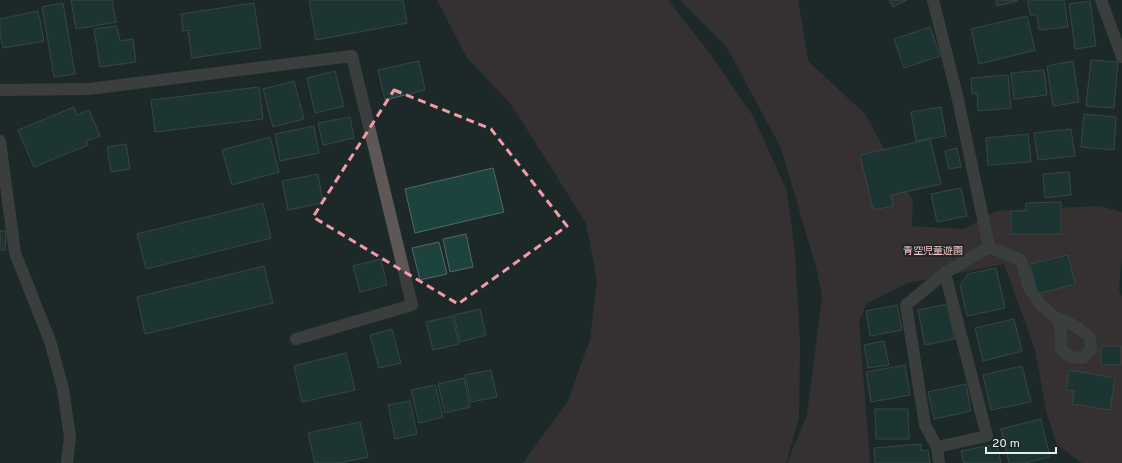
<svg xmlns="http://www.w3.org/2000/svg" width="1122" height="463" font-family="Overpass,'Noto Sans JP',sans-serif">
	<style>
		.green { fill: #52393c }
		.building { fill: #1d433f; stroke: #596665 }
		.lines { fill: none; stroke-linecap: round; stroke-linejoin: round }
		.lane { stroke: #5d5758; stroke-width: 12 }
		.street { stroke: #5d5758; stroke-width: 12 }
		.marked { fill: none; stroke: #f39aa7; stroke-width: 3; stroke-dasharray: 8 5; stroke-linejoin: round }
		.labels { text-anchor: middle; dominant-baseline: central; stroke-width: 4; stroke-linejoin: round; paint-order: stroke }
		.park-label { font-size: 10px; fill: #fbc8ce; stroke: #1d2928 }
	</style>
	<rect width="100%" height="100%" fill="#1d2928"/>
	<g class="green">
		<path d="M437,0H668L711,55L753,116L787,191L795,252L800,344L799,418L786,463H523L568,401L590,339L597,280L586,223L511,104L467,58Z"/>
		<path d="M680,0H798L808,61L865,114L913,201L912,226L964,229L996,211L1099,206L1122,212V256L1119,289L1122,297V463H1082L1057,445L1046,411L1035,349L1004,264L908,283L867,303L859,321L870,463H787L807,415L822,297L817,271L781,148L726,46Z"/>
	</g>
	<g class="building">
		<path d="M71,0H112L116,22L76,29Z"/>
		<path d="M309,0H403L407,23L316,40Z"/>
		<path d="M889,0H907L893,7Z"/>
		<path d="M996,0H1017V1L997,6Z"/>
		<path d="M1028,0H1064L1068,27L1039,30L1037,15H1030Z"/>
		<path d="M1090,1L1096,46L1075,49L1069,4Z"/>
		<path d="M63,3L75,74L54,77L42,7Z"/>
		<path d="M254,3L261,48L192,58L188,30L183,31L181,14Z"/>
		<path d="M38,11L44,41L3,48L0,34V19Z"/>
		<path d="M1027,16L1035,50L979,64L971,29Z"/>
		<path d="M117,26L120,41L133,39L136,62L100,67L94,29Z"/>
		<path d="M930,27L940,56L904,68L894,39Z"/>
		<path d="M1091,60L1118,62L1114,108L1086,106Z"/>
		<path d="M419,61L425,90L385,100L378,70Z"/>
		<path d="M1073,61L1079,102L1053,106L1047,66Z"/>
		<path d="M1044,70L1047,95L1014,99L1011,73Z"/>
		<path d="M335,71L344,106L315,113L307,78Z"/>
		<path d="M1008,75L1011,108L978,111L977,93L972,94L971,78Z"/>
		<path d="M294,81L304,119L273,127L263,89Z"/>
		<path d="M259,87L263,119L155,132L151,100Z"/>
		<path d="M74,107L77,115L89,110L100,136L86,141L88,145L34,167L18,130Z"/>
		<path d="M941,107L946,136L916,141L911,112Z"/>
		<path d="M1084,114L1116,117L1114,150L1081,147Z"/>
		<path d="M350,117L354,138L323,145L318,123Z"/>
		<path d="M314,126L319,153L280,161L275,134Z"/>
		<path d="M1071,129L1075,156L1038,160L1034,133Z"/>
		<path d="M1028,134L1031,162L988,165L986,138Z"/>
		<path d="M270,137L279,172L232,185L222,150Z"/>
		<path d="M930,139L941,184L891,195L893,206L873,210L860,155Z"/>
		<path d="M126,144L130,169L111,172L107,147Z"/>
		<path d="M957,148L961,167L949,169L945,151Z"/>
		<path d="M493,168L504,212L415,233L405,189Z"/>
		<path d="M1069,172L1071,195L1045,198L1043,174Z"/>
		<path d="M318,174L323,203L288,210L282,181Z"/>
		<path d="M961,188L967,216L937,222L931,194Z"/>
		<path d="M1061,202V234H1011V211H1026V203Z"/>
		<path d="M263,203L271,238L146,269L137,234Z"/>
		<path d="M0,231H6L5,250H0Z"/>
		<path d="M466,234L473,267L450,272L443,239Z"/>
		<path d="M439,242L447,274L420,280L412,248Z"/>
		<path d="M1068,255L1075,284L1037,294L1030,264Z"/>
		<path d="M381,259L387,285L360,292L353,266Z"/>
		<path d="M264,266L273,303L145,334L137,297Z"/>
		<path d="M996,268L1005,308L967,316L960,285L968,274Z"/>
		<path d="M947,304L955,339L925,345L918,310Z"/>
		<path d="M897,305L902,330L870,336L866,311Z"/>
		<path d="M480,309L486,335L460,342L454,315Z"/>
		<path d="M452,316L459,344L433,350L426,322Z"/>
		<path d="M1014,319L1022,351L983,361L975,328Z"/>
		<path d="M392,329L401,363L379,368L370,335Z"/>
		<path d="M884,341L889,365L868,368L864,345Z"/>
		<rect x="1101" y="346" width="20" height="19"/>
		<path d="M346,353L355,390L302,402L294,366Z"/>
		<path d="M905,365L910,395L871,402L866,372Z"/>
		<path d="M1022,366L1031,402L991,410L983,375Z"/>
		<path d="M491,370L497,397L471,402L465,375Z"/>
		<path d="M1069,370L1115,378L1110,410L1072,404L1074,391L1066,390Z"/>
		<path d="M464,378L470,407L445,413L438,384Z"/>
		<path d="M966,384L971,411L934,419L928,392Z"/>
		<path d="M435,385L443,417L419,423L411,390Z"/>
		<path d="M410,401L417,434L395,439L388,405Z"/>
		<path d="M875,409H908L909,439H876Z"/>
		<path d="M1041,419L1050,457L1025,463H1009L1001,429Z"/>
		<path d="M360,422L368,457L339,463H315L308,433Z"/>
		<path d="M921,444V451L928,450L930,463H875L874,448Z"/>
		<path d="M997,444L1001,463H964L961,451Z"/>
	</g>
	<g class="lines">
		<path class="lane" d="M989,247L1021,260L1029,288L1041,305L1055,317L1075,326L1090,337L1091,349L1083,358L1070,357L1061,349V334L1059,319"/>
		<g class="street">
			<path d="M933,0L957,95L989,247L945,273L906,305L925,425L937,447L939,463"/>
			<path d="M1101,0L1122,57"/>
			<path d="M0,90L89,89L352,56L412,305L296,339"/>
			<path d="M0,141L15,253L50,341L63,389L70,437L67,463"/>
			<path d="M937,447L987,436L945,273"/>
		</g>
	</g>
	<path d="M0 0H1122V463H0ZM394,90L491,129L567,226L458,304L313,217Z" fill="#1d2928" fill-opacity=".55" fill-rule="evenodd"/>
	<path class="marked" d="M394,90L491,129L567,226L458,304L313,217Z"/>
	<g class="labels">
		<g class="park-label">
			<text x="933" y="251">青空児童遊園</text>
		</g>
	</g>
	<path d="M986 447v6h70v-6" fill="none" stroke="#e5edec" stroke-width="2"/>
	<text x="992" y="447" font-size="12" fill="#e5edec" stroke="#1d2928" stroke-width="3" paint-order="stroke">20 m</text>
</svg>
